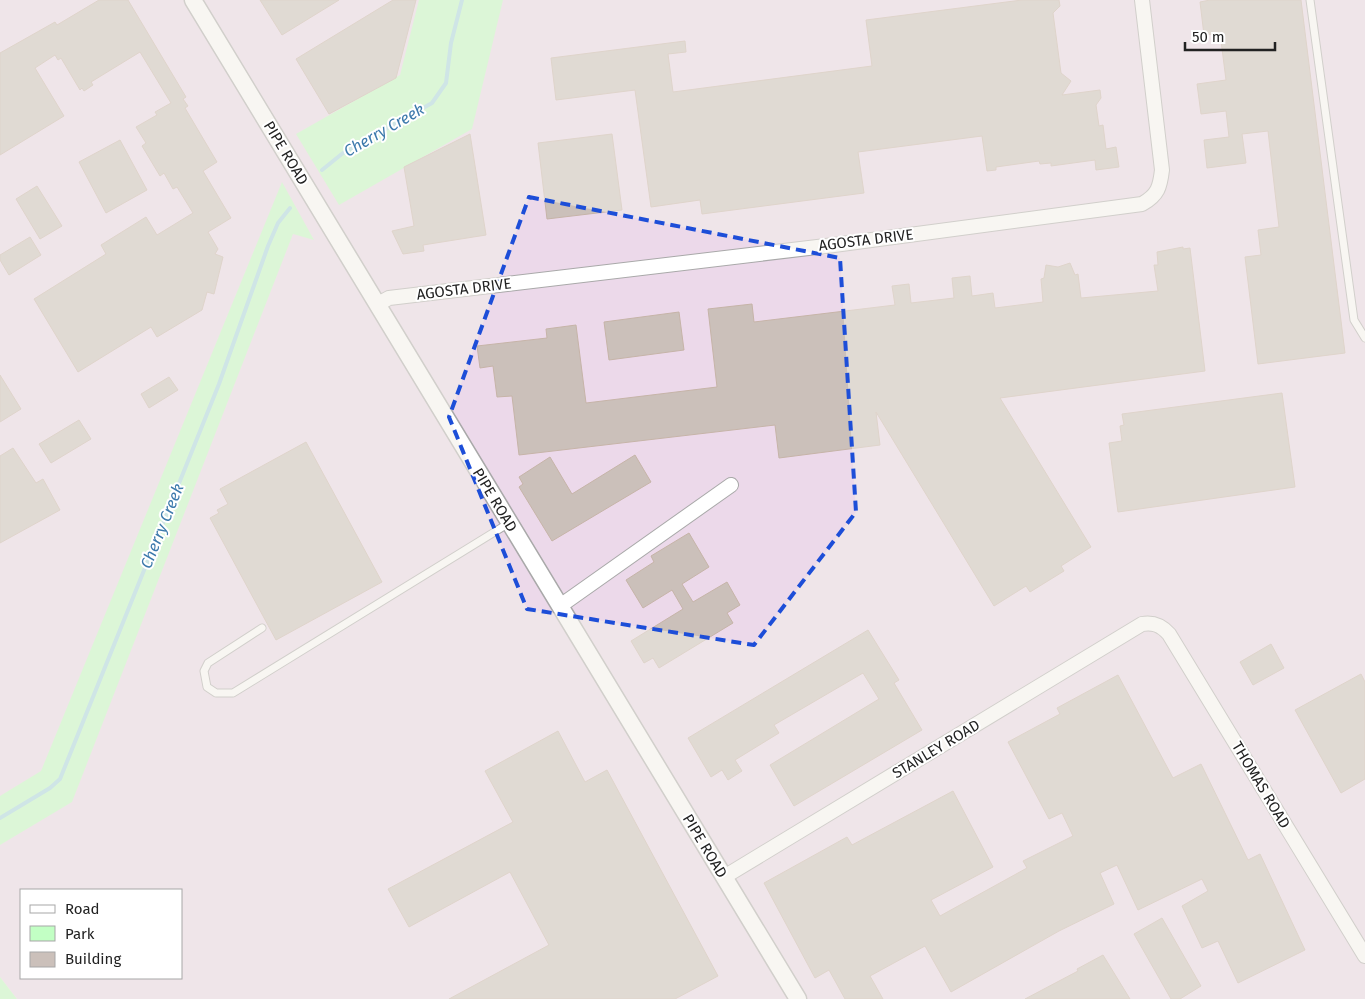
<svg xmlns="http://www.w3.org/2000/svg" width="1365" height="999" font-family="'Fira Sans',sans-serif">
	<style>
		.industrial { fill: #ecd9ea; fill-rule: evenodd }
		.park { fill: #c2ffc4 }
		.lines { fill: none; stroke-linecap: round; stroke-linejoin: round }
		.stream { stroke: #a4d9e4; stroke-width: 4 }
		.building { fill: #cbc0ba; stroke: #c6b4a8 }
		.service-casing { stroke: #a9a9a9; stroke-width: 9 }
		.minor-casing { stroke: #a9a9a9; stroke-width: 16 }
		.tertiary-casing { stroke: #a9a9a9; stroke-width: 19 }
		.service { stroke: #fff; stroke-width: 7 }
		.minor { stroke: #fff; stroke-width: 14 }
		.tertiary { stroke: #fff; stroke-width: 16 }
		.marked { fill: none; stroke: #1d4ed8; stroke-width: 4; stroke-dasharray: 10 6; stroke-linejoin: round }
		.labels { text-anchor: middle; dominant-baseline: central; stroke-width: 4; stroke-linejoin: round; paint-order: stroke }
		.street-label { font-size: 15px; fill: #222; stroke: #fff }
		.water-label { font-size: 16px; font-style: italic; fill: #3d7aac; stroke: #fff }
	</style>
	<rect width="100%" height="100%" fill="#f3eee8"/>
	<path class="industrial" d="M0,0H1365V999H17L0,977ZM21,890H181V978H21Z"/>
	<g class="park">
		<path d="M419,0H503L472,129L339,205L296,134L400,75Z"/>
		<path d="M282,182L314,240L293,234L72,802L0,845V796L41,771Z"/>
		<path d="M0,977L17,999H0Z"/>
	</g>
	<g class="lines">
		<g class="stream">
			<path d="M322,170L343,153L432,103L446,83L451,43L462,0"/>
			<path d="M0,818L50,788L60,779L219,384L268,246L278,223L290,208"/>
		</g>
	</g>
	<g class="building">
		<path d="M99,0H128L186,97L183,99L188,106L185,108L217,162L203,171L231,218L208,232L218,249L215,254L223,257L214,294L207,292L202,310L157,337L151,327L78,372L34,299L106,254L101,245L146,217L157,235L193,213L177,187L173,189L164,173L160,176L142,146L146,143L136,127L157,115L155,112L171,103L140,52L91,82L93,85L84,91L82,88L80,90L61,58L58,60L55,55L35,68L64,116L0,155V53L55,22L57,25Z"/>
		<path d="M260,0H339L282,35Z"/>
		<path d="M393,0H416L396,78L329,114L296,59Z"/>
		<path d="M1022,0H1059L1060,6L1053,13L1061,73L1071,81L1062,95L1100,90L1101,98L1096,105L1099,126L1103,125L1106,149L1116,147L1119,167L1096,170L1095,160L1051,166V163L1040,164L1039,161L996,167V170L987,171L982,136L858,152L864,193L702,214L700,200L651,207L635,90L556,100L551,58L685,41L686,52L668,54L673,92L872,66L866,20Z"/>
		<path d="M1210,0H1301L1345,353L1258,364L1245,257L1261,255L1258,230L1279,227L1268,131L1242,134L1246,163L1207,168L1204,140L1229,137L1226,111L1201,114L1197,84L1226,80L1220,33L1204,35L1200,2Z"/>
		<path d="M470,134L486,235L423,245L424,251L403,254L392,231L414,226L404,167Z"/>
		<path d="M612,134L622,210L547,219L538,143Z"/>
		<path d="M120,140L147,190L106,213L79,162Z"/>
		<path d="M37,186L62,226L40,239L16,199Z"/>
		<path d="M30,237L41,255L9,275L0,260V255Z"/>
		<path d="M1183,247V249L1190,248L1205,371L1000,398L1091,547L1061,566L1064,571L1030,592L1026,586L994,606L876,412L880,445L779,458L775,425L519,455L512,396L497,397L493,366L480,368L477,346L547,338L546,329L576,325L586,403L717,387L708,309L752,304L754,322L895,305L892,286L909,284L911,303L954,298L952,278L970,276L972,296L993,293L995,308L1043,302L1041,279L1044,278L1046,265L1058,267L1070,263L1075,275L1078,274L1081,298L1158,291L1154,265H1158L1157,252Z"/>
		<path d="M679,312L684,350L609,360L604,322Z"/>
		<path d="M0,375L21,409L0,422Z"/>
		<path d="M169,377L178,390L149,408L141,394Z"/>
		<path d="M1282,393L1295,487L1118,512L1109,443L1122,441L1120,426L1124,425L1122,414Z"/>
		<path d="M79,420L91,439L51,463L39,444Z"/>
		<path d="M306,442L382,582L276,640L210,518L219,513L217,510L228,504L220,489Z"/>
		<path d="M13,448L36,483L43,479L60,510L0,543V456Z"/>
		<path d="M635,455L651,482L552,541L519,487L523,484L519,477L550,457L572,494Z"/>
		<path d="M689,533L709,567L682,584L693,602L727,582L740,605L727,613L733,623L659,668L653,658L644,663L631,641L683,609L672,590L643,608L626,580L654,562L651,556Z"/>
		<path d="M868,630L899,680L894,683L922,730L794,806L770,765L879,699L863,673L774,725L779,733L735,760L742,771L728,780L722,770L711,777L688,738Z"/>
		<path d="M1271,644L1284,668L1253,685L1240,662Z"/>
		<path d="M1361,674L1365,682V779L1341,793L1295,710Z"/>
		<path d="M1118,675L1173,778L1201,764L1248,860L1260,854L1305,950L1238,983L1218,941L1202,948L1182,906L1208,891L1202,879L1138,910L1117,865L1100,873L1114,904L1059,931L951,992L925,946L870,976L883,999H845L829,970L815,978L764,883L847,837L852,845L953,791L993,867L931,900L940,916L1027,868L1023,861L1073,836L1062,813L1049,819L1008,742L1060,714L1057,708Z"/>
		<path d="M558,731L585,782L607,770L718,976L675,999H449L549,945L510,872L409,927L388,889L513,822L485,771Z"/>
		<path d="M1162,918L1201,986L1180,999H1171L1134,934Z"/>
		<path d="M1103,955L1130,999H1025L1078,971L1077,969Z"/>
	</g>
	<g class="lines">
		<defs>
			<g id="service">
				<path d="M1310,0L1354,320L1365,338"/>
				<path d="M262,628L208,663L204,671L207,687L216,693H233L509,523"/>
			</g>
			<g id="minor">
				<path d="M378,304L389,298L834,245L1142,204C1158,195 1160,187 1162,170L1142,0"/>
				<path d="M560,606L731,485"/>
				<path d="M724,877L1142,624C1153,622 1161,625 1169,634L1365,956"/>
			</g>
			<path id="tertiary" d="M193,0L798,999"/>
		</defs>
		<use href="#service" class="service-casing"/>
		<use href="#minor" class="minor-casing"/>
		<use href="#tertiary" class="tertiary-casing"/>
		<use href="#service" class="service"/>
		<use href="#minor" class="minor"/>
		<use href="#tertiary" class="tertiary"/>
	</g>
	<path d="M0 0H1365V999H0ZM529,197L840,258L856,512L754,645L527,609L449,417Z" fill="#f3eee8" fill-opacity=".55" fill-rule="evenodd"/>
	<path class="marked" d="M529,197L840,258L856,512L754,645L527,609L449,417Z"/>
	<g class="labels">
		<g class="street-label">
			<text transform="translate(286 153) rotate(59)">PIPE ROAD</text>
			<text transform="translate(866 240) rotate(-7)">AGOSTA DRIVE</text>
			<text transform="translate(464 289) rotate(-7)">AGOSTA DRIVE</text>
			<text transform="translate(495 500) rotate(59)">PIPE ROAD</text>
			<text transform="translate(936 749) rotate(-31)">STANLEY ROAD</text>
			<text transform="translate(1261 785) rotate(59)">THOMAS ROAD</text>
			<text transform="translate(705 846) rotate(59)">PIPE ROAD</text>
		</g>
		<g class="water-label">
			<text transform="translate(384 130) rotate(-30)">Cherry Creek</text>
			<text transform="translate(162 526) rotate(-68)">Cherry Creek</text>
		</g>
	</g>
	<rect x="20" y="889" width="162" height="90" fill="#ffffff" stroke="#a7a7a7"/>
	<rect x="30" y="905" width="25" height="8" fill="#ffffff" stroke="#a7a7a7"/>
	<text x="65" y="914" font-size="15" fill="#222222">Road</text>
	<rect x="30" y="926" width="25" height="15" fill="#c2ffc4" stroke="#a7a7a7"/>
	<text x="65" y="939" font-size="15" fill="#222222">Park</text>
	<rect x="30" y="952" width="25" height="15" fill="#cbc0ba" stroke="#a7a7a7"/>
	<text x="65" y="964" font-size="15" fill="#222222">Building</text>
	<path d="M1185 42v8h90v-8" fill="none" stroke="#222222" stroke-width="2.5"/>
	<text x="1192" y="42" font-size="15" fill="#222222" stroke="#ffffff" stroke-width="4" paint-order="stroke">50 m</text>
</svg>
